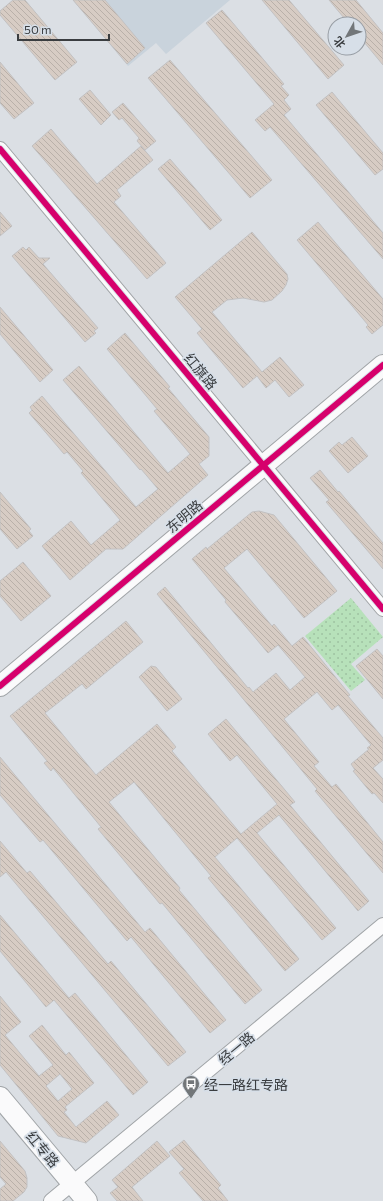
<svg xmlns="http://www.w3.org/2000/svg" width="383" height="1201" font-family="Commissioner,'Noto Sans SC',sans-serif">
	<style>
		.built { fill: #c9d3dc }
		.grass { fill: url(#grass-dots) }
		.building { fill: url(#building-back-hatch); stroke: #c2c1c2; fill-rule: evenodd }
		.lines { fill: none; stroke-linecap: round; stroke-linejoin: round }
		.street-casing { stroke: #a0a4a7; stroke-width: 16 }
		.secondary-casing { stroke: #a0a4a7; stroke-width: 22 }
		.street { stroke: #fafafb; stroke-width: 14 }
		.secondary { stroke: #fafafb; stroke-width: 20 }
		.cycleway-casing { stroke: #d7dfe8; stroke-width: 8 }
		.cycleway { stroke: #d6006c; stroke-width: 6 }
		.labels { text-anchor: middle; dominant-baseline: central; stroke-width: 3.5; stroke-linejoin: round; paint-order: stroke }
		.street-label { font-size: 14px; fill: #3a3d40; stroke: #d7dfe8 }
		.poi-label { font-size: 14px; fill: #3a3d40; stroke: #d7dfe8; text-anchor: start }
	</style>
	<defs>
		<pattern id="grass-dots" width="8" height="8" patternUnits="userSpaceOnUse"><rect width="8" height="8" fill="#b7e1ba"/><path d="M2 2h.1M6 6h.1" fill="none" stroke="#9ec2a1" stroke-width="1.8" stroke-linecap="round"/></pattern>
		<pattern id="building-back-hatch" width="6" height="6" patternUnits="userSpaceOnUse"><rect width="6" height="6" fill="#d7ccc4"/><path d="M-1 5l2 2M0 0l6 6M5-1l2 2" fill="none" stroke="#b9b0a9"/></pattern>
	</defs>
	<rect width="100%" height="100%" fill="#dbdfe4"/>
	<path class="built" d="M73,0H230L166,54L156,43L128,66Z"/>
	<path class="grass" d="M351,598L383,637L351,664L365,680L351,691L305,636Z"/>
	<g class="building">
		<path d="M13,0H25L77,62L55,80L0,15V11Z"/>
		<path d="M73,0H105L145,48L127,64Z"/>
		<path d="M262,0H289L344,65L328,79Z"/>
		<path d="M329,0H356L383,33V65L359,36V24H349Z"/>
		<path d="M222,10L284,84L281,86L289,95L284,100L291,109L284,115L383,233V259L270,127L265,131L255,120L274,104L206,23Z"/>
		<path d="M170,60L272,180L250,198L148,78Z"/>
		<path d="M0,62L34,103L14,119L0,103Z"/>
		<path d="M90,90L111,115L101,125L79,99Z"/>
		<path d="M332,92L383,153V169L375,175L316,105Z"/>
		<path d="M123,103L156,141L145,150L137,141L139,138L122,118L119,120L112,112Z"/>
		<path d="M51,129L97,184L141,146L153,160L117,190L121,196L114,202L166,263L147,279L32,146Z"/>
		<path d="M170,159L222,220L210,230L158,169Z"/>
		<path d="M0,212L12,226L0,236Z"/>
		<path d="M318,222L383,299V325L372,334L366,327L368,325L297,240Z"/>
		<path d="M252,232L287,274L288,279L286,285L282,291L272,300L264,302L243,298L227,300L212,312L262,372L280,357L304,385L289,397L275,380L266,388L257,376L243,388L197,333L202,329L175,297Z"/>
		<path d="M23,247L26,250L29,247L39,258H50L43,264L98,328L94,331L96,333L85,342L12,256Z"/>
		<path d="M0,307L53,370L40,382L0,334Z"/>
		<path d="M125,333L170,387L168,388L209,437V456L199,464L208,475L123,549H106L70,580L42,546L71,521L91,545L120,520L81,473L83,471L67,452L64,454L29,413L32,410L30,407L42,396L136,507L158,489L141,469L140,470L63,380L79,366L168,473L190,454L154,411L157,409L107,349Z"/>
		<path d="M352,437L368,456L348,473L329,451L339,442L342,445Z"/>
		<path d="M320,470L338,492L339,491L383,543V569L326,502L329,500L310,478Z"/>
		<path d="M0,492L31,529L29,531L33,536L17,549L0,529Z"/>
		<path d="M259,511L274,515L337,591L304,618L247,549L224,568L272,626L274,624L292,646L303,637L350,695L348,696L383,738V760L373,768L383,779V803L374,793L372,794L353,771L355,770L351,764L369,749L367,748L371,745L338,705L332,710L317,692L284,719L319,762L314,766L332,787L336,784L383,842V873L315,791L317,789L157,594L165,587L248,688L249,687L253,692L276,673L290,690L305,677L278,645L268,653L225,602L226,600L192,559L206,547L207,549L252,512Z"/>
		<path d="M23,562L51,596L21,621L0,596V581Z"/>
		<path d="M126,621L143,642L86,689L82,684L45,713L96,775L157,724L176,747L172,751L241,834L277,804L237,755L230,761L208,734L226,719L295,802L290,805L369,901L358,911L279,815L257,833L336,928L322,940L237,838L215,857L299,959L285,971L208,878L211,876L134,782L109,802L180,888L179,890L262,990L245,1004L162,903L160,904L98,829L101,827L53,768L51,771L44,763L47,761L10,716Z"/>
		<path d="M377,649L383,656V699L356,666Z"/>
		<path d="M151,666L156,667L182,699L167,711L139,677Z"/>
		<path d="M0,757L145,932L150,928L226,1020L210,1033L131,937L127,941L43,840L40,842L0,795Z"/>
		<path d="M0,841L27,873L30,871L108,964L111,961L186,1052L168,1066L6,872L0,877Z"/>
		<path d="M0,915L69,998L75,993L148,1082L133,1095L54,1000L46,1007L0,951Z"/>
		<path d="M0,996L21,1022L5,1035L39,1076L53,1065L29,1036L42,1025L66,1055L69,1052L94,1083L65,1107L67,1110L64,1112L76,1127L107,1101L119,1115L86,1143L58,1136L0,1065ZM60,1074L72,1089L58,1101L46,1086Z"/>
		<path d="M184,1140L221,1185L218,1188L228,1201H203L179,1173L184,1169L169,1152Z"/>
		<path d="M0,1141L25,1171L27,1178V1187L24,1192L13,1201H0V1189L6,1184L0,1177Z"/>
		<path d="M157,1141L170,1156L132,1187L143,1201H117L110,1193L118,1187L112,1180Z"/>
	</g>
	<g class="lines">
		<defs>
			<g id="street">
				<path d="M0,149L383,609"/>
				<path d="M51,1201L383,925"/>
			</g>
			<g id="secondary">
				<path d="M0,686L383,365"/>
				<path d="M0,1097L87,1201"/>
			</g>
		</defs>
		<use href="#street" class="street-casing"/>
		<use href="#secondary" class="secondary-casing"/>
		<use href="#street" class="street"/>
		<use href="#secondary" class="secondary"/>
		<defs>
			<g id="cycleway">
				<path d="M0,149L383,609"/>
				<path d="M0,686L383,365"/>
			</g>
		</defs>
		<use href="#cycleway" class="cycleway-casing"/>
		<use href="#cycleway" class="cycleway"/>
	</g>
	<defs>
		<symbol id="bus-pin" viewBox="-11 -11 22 30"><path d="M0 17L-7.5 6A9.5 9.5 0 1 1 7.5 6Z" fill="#727679" stroke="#d7dfe8"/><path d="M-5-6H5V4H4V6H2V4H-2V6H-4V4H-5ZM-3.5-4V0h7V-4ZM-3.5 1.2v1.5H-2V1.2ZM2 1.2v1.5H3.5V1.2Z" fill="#fff"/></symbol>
	</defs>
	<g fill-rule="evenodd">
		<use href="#bus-pin" x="181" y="1074" width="20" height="27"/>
	</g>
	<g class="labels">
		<g class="street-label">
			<text transform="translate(201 371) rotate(50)">红旗路</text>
			<text transform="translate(184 516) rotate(-40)">东明路</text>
			<text transform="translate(236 1048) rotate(-40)">经一路</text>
			<text transform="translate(43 1149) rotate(50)">红专路</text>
		</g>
		<g class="poi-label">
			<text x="204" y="1084">经一路红专路</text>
		</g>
	</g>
	<g transform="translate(347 36) rotate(230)"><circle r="19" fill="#d7dfe8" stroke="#989ea5"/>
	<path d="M0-3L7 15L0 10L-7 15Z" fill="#727679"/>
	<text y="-6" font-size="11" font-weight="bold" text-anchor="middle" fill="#3a3d40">北</text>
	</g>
	<path d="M18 34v6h91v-6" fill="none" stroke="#3a3d40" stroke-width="2"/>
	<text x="24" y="34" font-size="12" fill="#3a3d40" stroke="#d7dfe8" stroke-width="3" paint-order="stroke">50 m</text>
</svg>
